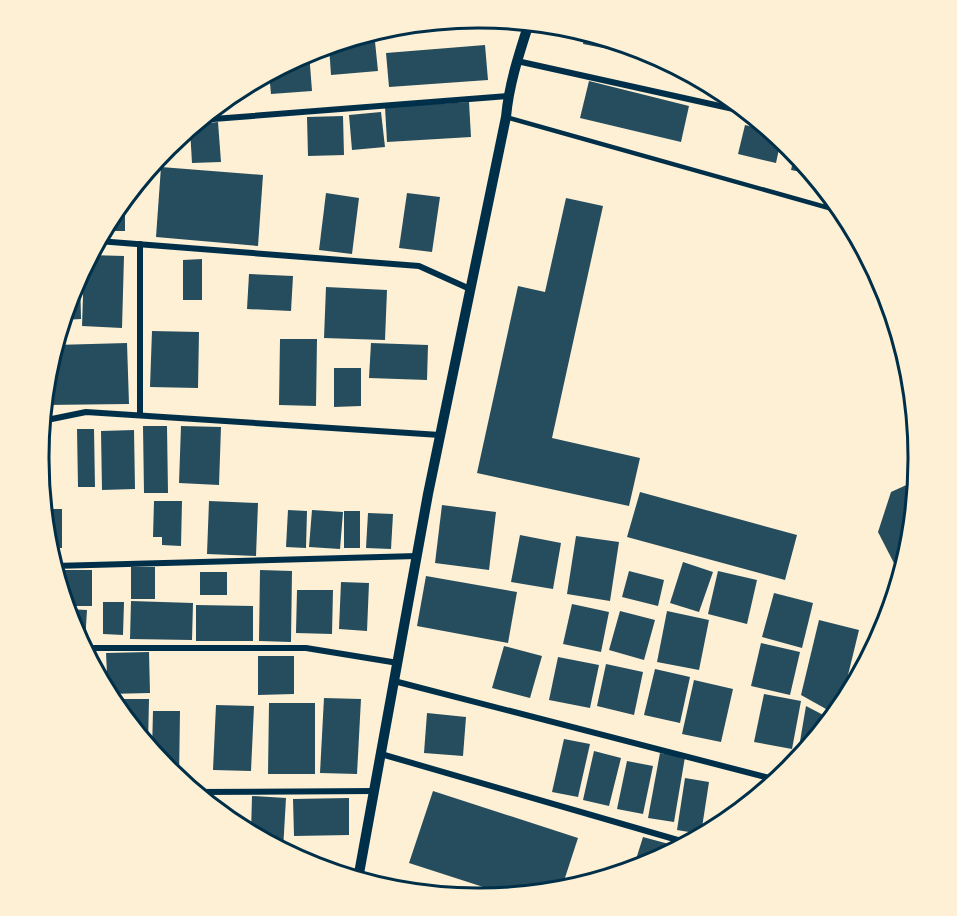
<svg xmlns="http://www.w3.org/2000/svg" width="957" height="916" font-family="Roboto,sans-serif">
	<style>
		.building { fill: #264d5e }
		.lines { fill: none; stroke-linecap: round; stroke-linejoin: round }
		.service { stroke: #003049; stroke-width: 4.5 }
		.minor { stroke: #003049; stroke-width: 6 }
		.tertiary { stroke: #003049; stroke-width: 10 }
		.rim { fill: none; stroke: #003049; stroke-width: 3 }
	</style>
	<rect width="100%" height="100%" fill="#fdf0d5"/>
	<g class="building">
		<path d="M374,32L378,71L331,75L329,46Z"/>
		<path d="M585,33L647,52L664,60L583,44Z"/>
		<path d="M485,45L488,80L389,87L386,53Z"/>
		<path d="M309,52L312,91L271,94L269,73Z"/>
		<path d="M589,81L689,106L681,142L580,118Z"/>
		<path d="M709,84L723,92L727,95L707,91Z"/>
		<path d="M469,102L471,137L387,142L385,107Z"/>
		<path d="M381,112L385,147L352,150L349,115Z"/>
		<path d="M343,116L344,155L308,156L307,117Z"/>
		<path d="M218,122L221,162L192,163L190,129L196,124Z"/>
		<path d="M745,125L771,131L781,140L776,163L738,154Z"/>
		<path d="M795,153L808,169L812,174L791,170Z"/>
		<path d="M161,167L263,175L258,246L156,237Z"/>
		<path d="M326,193L359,198L352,254L319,250Z"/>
		<path d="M407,193L440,197L432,252L399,248Z"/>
		<path d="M125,198V231H103L113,213Z"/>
		<path d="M566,198L603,206L552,438L640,458L629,506L477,473L518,286L545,292Z"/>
		<path d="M90,255L124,256L122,328L82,326L84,267Z"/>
		<path d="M202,259V300H183V260Z"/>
		<path d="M80,274L81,319L63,320L72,289Z"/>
		<path d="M249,274L293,276L291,311L247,309Z"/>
		<path d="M326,287L387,290L385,340L324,338Z"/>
		<path d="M152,331L199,332L198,388L150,387Z"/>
		<path d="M280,339H317L316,406L279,405Z"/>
		<path d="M127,343L129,404L44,405L47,372L55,345Z"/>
		<path d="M371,343L428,345L427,380L369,378Z"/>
		<path d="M334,368H361V406L334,407Z"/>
		<path d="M143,426H167L168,493H144Z"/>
		<path d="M181,426L221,427L219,485L179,483Z"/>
		<path d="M77,429H94L95,487H78Z"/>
		<path d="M134,430L135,489L102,490L101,431Z"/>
		<path d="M913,482L916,483L910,544L902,572L898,571L878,532L891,492Z"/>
		<path d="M640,492L797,535L785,580L627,537Z"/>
		<path d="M154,501H182L181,546L162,545V537H153Z"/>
		<path d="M209,501L258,503L256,556L207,554Z"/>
		<path d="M442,505L496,512L489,570L435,563Z"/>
		<path d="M44,509H62V548H48Z"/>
		<path d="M288,510L307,511L306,548L286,547Z"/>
		<path d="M312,510L343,512L340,549L309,547Z"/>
		<rect x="344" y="511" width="16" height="37"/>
		<path d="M368,513L393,514L391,549L366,548Z"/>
		<path d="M520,535L561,543L553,589L511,582Z"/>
		<path d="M576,536L619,542L610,601L567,594Z"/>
		<path d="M683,562L713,572L699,612L670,603Z"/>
		<rect x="131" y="567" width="24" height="32"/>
		<path d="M64,570H92V606H66L64,599Z"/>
		<path d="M260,570L292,571L291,642L259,641Z"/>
		<path d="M629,571L664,580L658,606L622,597Z"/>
		<path d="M718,571L757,580L747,624L708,614Z"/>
		<rect x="200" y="572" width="27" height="23"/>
		<path d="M426,576L517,592L508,643L417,626Z"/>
		<path d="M341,582L369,583L367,631L339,629Z"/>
		<path d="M297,590H333L332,634L296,633Z"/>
		<path d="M774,593L813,603L802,648L762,637Z"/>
		<path d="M131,601L193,603L192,640L130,639Z"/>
		<path d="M103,602H124L123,635L103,634Z"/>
		<path d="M572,604L609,612L601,652L563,644Z"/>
		<path d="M196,605L253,606V641H196Z"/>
		<path d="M67,609L87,610L85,643L81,642L72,626Z"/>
		<path d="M620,611L655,620L644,660L609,650Z"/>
		<path d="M667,611L709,620L699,670L657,662Z"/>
		<path d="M819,620L859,630L840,708L835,714L801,695Z"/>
		<path d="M761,643L800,652L790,695L751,686Z"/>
		<path d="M504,646L542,656L530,698L492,688Z"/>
		<path d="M85,651H96V670Z"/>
		<path d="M149,652L150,693L108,694L106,653Z"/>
		<path d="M258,656H294V694L258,695Z"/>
		<path d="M558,657L599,665L590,708L549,700Z"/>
		<path d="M606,664L643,672L634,715L597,706Z"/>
		<path d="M655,669L690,677L680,723L644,715Z"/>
		<path d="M694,680L733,689L721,742L682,734Z"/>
		<path d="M764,694L801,701L792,749L754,742Z"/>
		<path d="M324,698L361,699L357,774L320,773Z"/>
		<path d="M119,699H149L148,745L119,710Z"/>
		<path d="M269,703H315V774H268Z"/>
		<path d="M216,705L254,706L251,771L213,770Z"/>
		<path d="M806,706L831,719L802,754L798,753Z"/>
		<path d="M153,711H180L179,779L167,769L152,751Z"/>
		<path d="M427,713L466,717L463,756L424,753Z"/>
		<path d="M564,739L590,744L578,797L552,792Z"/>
		<path d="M594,751L621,758L609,806L583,800Z"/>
		<path d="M660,753L685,757L674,822L648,818Z"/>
		<path d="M627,761L653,766L643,814L617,809Z"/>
		<path d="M685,778L709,782L701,834L677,830Z"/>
		<path d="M433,791L578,838L561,890L508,895L409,863Z"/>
		<path d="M252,796L286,798L283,850L251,833Z"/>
		<path d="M349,798V835L294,836L293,799Z"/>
		<path d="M643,837L680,847L647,865L633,869Z"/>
	</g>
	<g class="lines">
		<path class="service" d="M506,117L843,212"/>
		<g class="minor">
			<path d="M517,61L747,112"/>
			<path d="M200,120L508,96"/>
			<path d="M98,241L419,266L470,289"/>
			<path d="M140,244V415"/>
			<path d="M42,421L86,412L440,435"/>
			<path d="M54,566L417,556"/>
			<path d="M83,648H306L398,663"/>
			<path d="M394,681L777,780"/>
			<path d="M381,754L688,843"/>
			<path d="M195,792L375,791"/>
		</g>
		<path class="tertiary" d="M358,879L428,494L506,117C509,84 519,54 529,23"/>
	</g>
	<path d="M0 0H957V916H0ZM478 28H479A429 429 0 0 1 908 457V459A429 429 0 0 1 479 888H478A429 429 0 0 1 49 459V457A429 429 0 0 1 478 28Z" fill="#fdf0d5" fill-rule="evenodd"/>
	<path class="rim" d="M478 28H479A429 429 0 0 1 908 457V459A429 429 0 0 1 479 888H478A429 429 0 0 1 49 459V457A429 429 0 0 1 478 28Z"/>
</svg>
